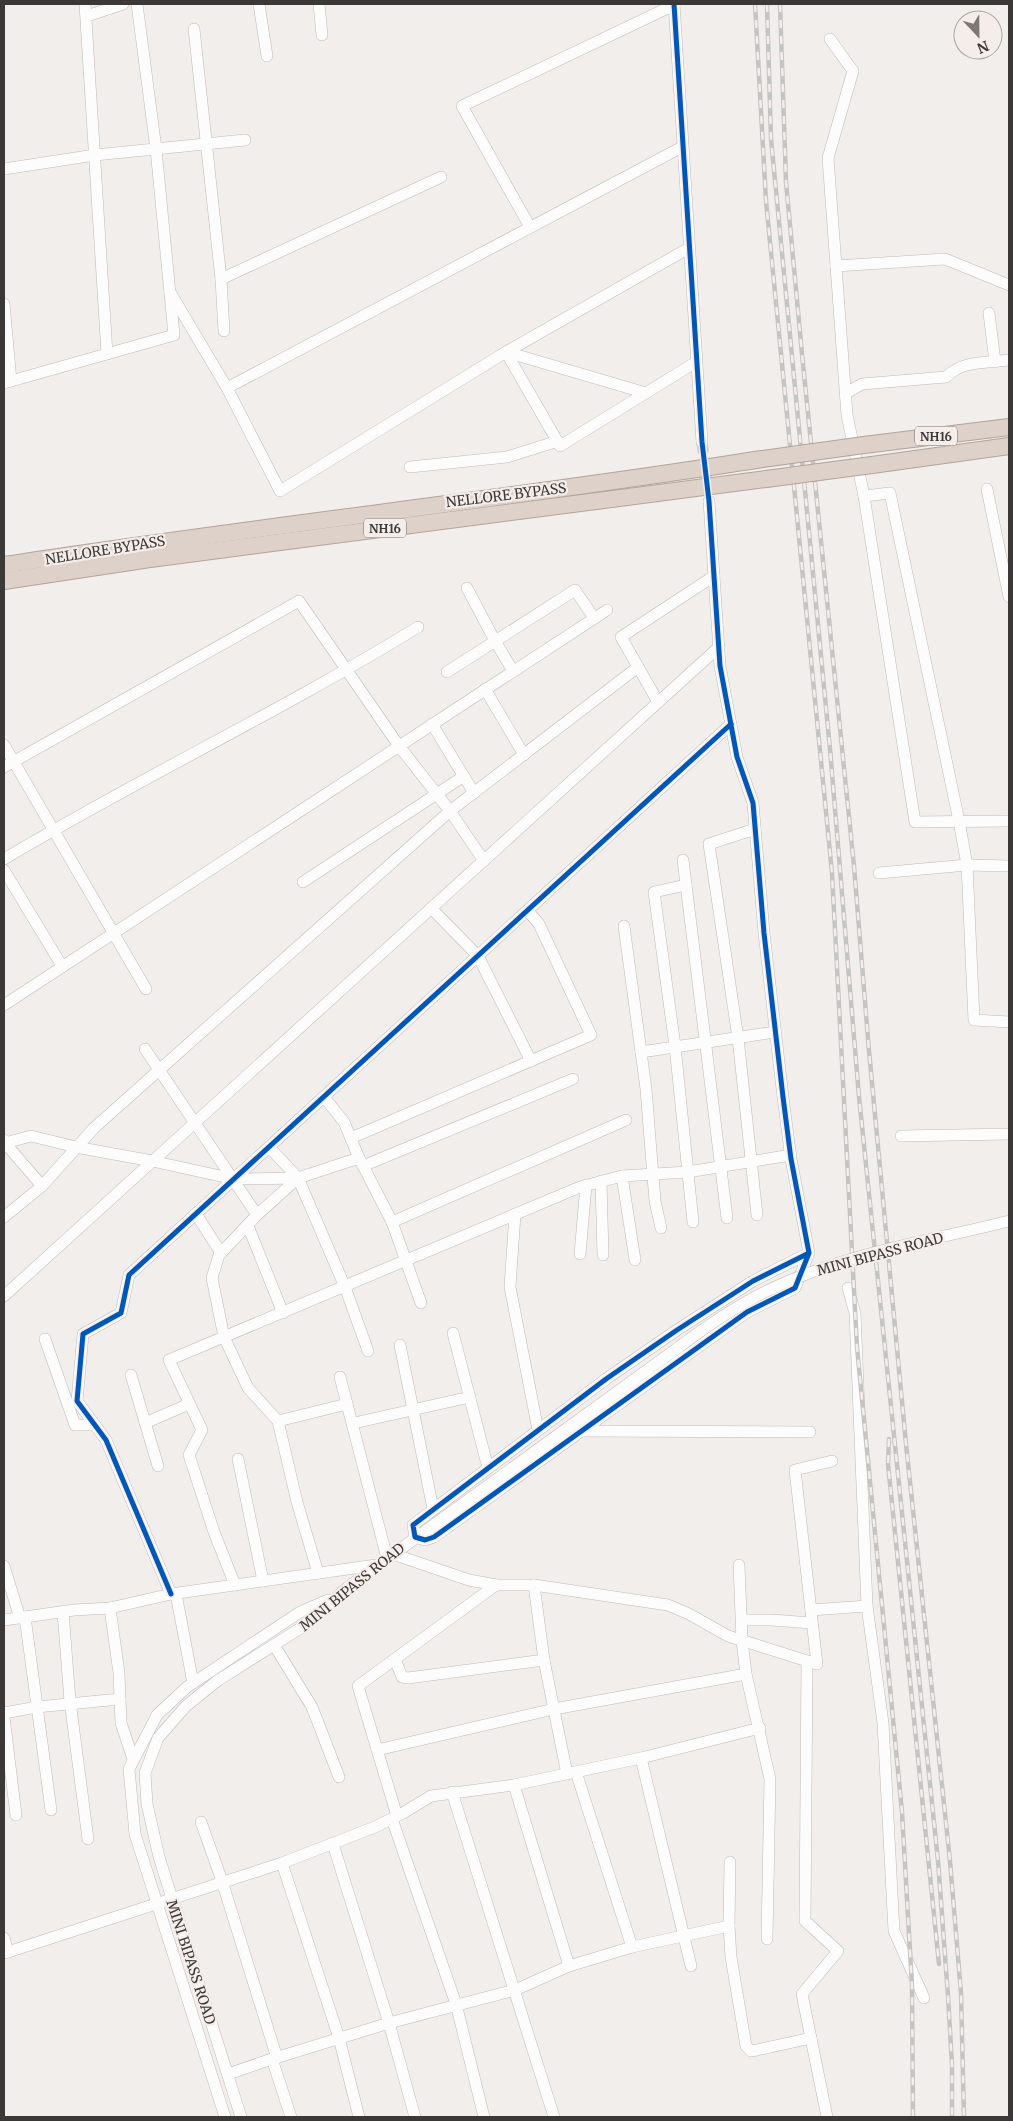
<svg xmlns="http://www.w3.org/2000/svg" width="1013" height="2121" font-family="Merriweather,serif">
	<style>
		.lines { fill: none; stroke-linecap: round; stroke-linejoin: round }
		.minor-tunnel { stroke: #cdcac8; stroke-width: 11; stroke-dasharray: 11 5.5; stroke-linecap: butt }
		.minor-casing { stroke: #bdbab8; stroke-width: 12 }
		.highway-casing { stroke: #b2a49b; stroke-width: 18 }
		.minor { stroke: #fdfcfc; stroke-width: 11 }
		.highway { stroke: #ded1c9; stroke-width: 16 }
		.rail-casing { stroke: #c4c4c3; stroke-width: 4.5 }
		.rail { stroke: #f5ede9; stroke-width: 2.5; stroke-dasharray: 8; stroke-linecap: butt }
		.minor-bridge-casing { stroke: #bdbab8; stroke-width: 12; stroke-linecap: butt }
		.highway-bridge-casing { stroke: #b2a49b; stroke-width: 18; stroke-linecap: butt }
		.minor-bridge { stroke: #fdfcfc; stroke-width: 11 }
		.highway-bridge { stroke: #ded1c9; stroke-width: 16 }
		.cycleway-casing { stroke: #f5ede9; stroke-width: 8 }
		.cycleway { stroke: #0057b8; stroke-width: 5 }
		.labels { text-anchor: middle; dominant-baseline: central; stroke-width: 4.5; stroke-linejoin: round; paint-order: stroke }
		.shield { fill: #f5ede9; stroke: #736e6c; stroke-width: 1 }
		.shield-label { font-size: 12px; font-weight: bold; fill: #3b3837 }
		.street-label { font-size: 14px; fill: #3b3837; stroke: #f5ede9 }
	</style>
	<rect width="100%" height="100%" fill="#f2eeec"/>
	<g class="lines">
		<path class="minor-tunnel" d="M702,442L708,492"/>
		<defs>
			<g id="minor">
				<path d="M85,4L107,354"/>
				<path d="M259,4L267,56"/>
				<path d="M319,4L322,35"/>
				<path d="M674,4L702,442"/>
				<path d="M87,16L123,4"/>
				<path d="M194,29L221,279L224,331"/>
				<path d="M830,39L853,71L828,158L847,415L864,496L890,493L959,821L967,865L974,1020L1009,1022"/>
				<path d="M4,169L95,155L245,140"/>
				<path d="M530,227L462,106L674,5"/>
				<path d="M689,248L506,352L560,446L696,362"/>
				<path d="M836,266L945,259L1009,285"/>
				<path d="M221,279L441,177"/>
				<path d="M170,292L227,388L280,491L506,352L646,393"/>
				<path d="M4,304L11,381"/>
				<path d="M989,313L995,362"/>
				<path d="M4,383L174,335L156,149L137,4"/>
				<path d="M227,388L682,147"/>
				<path d="M846,393L862,384L946,377C963,360 987,363 1009,360"/>
				<path d="M410,467L507,457L558,441"/>
				<path d="M987,489L1009,597"/>
				<path d="M864,496L915,822L1009,821"/>
				<path d="M709,501L720,666L737,757L753,803L764,933L783,1097L791,1159L809,1253L795,1288L747,1312L434,1537L425,1540L415,1537L413,1525L606,1379L677,1330L753,1281L809,1253"/>
				<path d="M467,588L495,641L513,671"/>
				<path d="M447,672L575,590L594,618"/>
				<path d="M485,689L524,755"/>
				<path d="M658,702L621,637L714,576"/>
				<path d="M432,724L474,793"/>
				<path d="M4,745L146,989"/>
				<path d="M4,767L299,601L399,746L450,811L484,861"/>
				<path d="M755,829L709,844L738,1038L757,1215"/>
				<path d="M4,859C140,778 283,710 418,627"/>
				<path d="M683,860L727,1218"/>
				<path d="M4,870L62,966"/>
				<path d="M879,873L967,865L1009,866"/>
				<path d="M303,882L464,776"/>
				<path d="M686,885L654,892L675,1046L693,1222"/>
				<path d="M431,908L478,956L531,1061"/>
				<path d="M624,926L646,1089L655,1201L661,1228"/>
				<path d="M4,1005L607,610"/>
				<path d="M145,1049L257,1215"/>
				<path d="M641,1052L775,1032"/>
				<path d="M324,1097L344,1122L359,1158L392,1222L421,1303"/>
				<path d="M901,1136L1009,1134"/>
				<path d="M351,1138L591,1035L539,924L528,911"/>
				<path d="M4,1140L5,1143L31,1136L76,1147L152,1161L234,1179L298,1178"/>
				<path d="M4,1144L5,1143L42,1186"/>
				<path d="M269,1147L298,1178L345,1287L368,1351"/>
				<path d="M363,1166L573,1079"/>
				<path d="M622,1176L635,1260"/>
				<path d="M601,1181L603,1255"/>
				<path d="M196,1214L221,1253"/>
				<path d="M515,1214L510,1287L538,1430"/>
				<path d="M4,1217L42,1186L94,1128L450,811L638,667"/>
				<path d="M392,1222L626,1120"/>
				<path d="M248,1226L283,1313"/>
				<path d="M580,1254L586,1185"/>
				<path d="M848,1288L855,1313L867,1606L883,1723L894,1931L924,1998"/>
				<path d="M4,1296L719,647"/>
				<path d="M453,1333L488,1468"/>
				<path d="M45,1339L75,1425H95"/>
				<path d="M400,1345L433,1509"/>
				<path d="M131,1375L158,1466"/>
				<path d="M340,1377L387,1558"/>
				<path d="M278,1421L347,1404"/>
				<path d="M145,1423L189,1404"/>
				<path d="M354,1423L470,1397"/>
				<path d="M582,1431L810,1432"/>
				<path d="M238,1459L263,1581"/>
				<path d="M393,1554L469,1580L496,1585H534L668,1605L689,1614L728,1636L817,1664L795,1470L832,1461"/>
				<path d="M739,1565L742,1641L746,1674L770,1779L767,1939"/>
				<path d="M4,1566L20,1618"/>
				<path d="M318,1573L297,1502L278,1421L248,1388L224,1337L212,1278L219,1255L257,1215L298,1178L359,1158"/>
				<path d="M235,1585L214,1532L189,1455L202,1430L169,1360L580,1187L622,1176L688,1172L791,1155"/>
				<path d="M534,1585L544,1660L567,1774"/>
				<path d="M171,1594L106,1440L77,1401L83,1334L121,1313L129,1275L731,724"/>
				<path d="M176,1594L193,1683"/>
				<path d="M811,1610L867,1606"/>
				<path d="M63,1612L70,1701L88,1839"/>
				<path d="M25,1617L51,1810"/>
				<path d="M4,1620L74,1610L110,1608"/>
				<path d="M742,1620H772L812,1623"/>
				<path d="M274,1645L312,1707L339,1777"/>
				<path d="M395,1659L402,1677L408,1678L544,1660"/>
				<path d="M807,1661L805,1921L838,1951L802,1994L827,2117"/>
				<path d="M4,1713L37,1707L120,1699"/>
				<path d="M4,1717L16,1815"/>
				<path d="M377,1750L554,1709L746,1674"/>
				<path d="M641,1758L691,1966"/>
				<path d="M133,1759L121,1723L119,1673L110,1608L171,1594L376,1565"/>
				<path d="M576,1772L632,1947"/>
				<path d="M514,1785L569,1966"/>
				<path d="M452,1792L554,2117"/>
				<path d="M397,1816L358,1686L496,1585"/>
				<path d="M392,1819L456,2004L484,2117"/>
				<path d="M201,1822L222,1881L277,2058"/>
				<path d="M333,1844L389,2023L415,2117"/>
				<path d="M730,1862L729,1926L731,1957L746,2046L751,2051L757,2050L811,2038"/>
				<path d="M282,1863L339,2038L359,2117"/>
				<path d="M4,1938L8,1952L4,1953"/>
				<path d="M8,1952L282,1863L375,1827L403,1813L431,1796L514,1785L641,1758L760,1728"/>
				<path d="M228,2074L272,2059"/>
				<path d="M225,2117L135,1834L129,1769L157,1715L187,1687L300,1612L328,1600"/>
				<path d="M241,2117L159,1857L147,1804L145,1773L158,1738L186,1706L217,1681L307,1624L348,1587L679,1347"/>
				<path d="M291,2117L272,2059L389,2023L515,1990L569,1966L632,1947L729,1926"/>
			</g>
			<g id="highway">
				<path d="M864,445L1009,427"/>
				<path d="M872,465L1009,446"/>
				<path d="M4,565C256,526 510,499 762,459"/>
				<path d="M4,581L150,559L766,479"/>
			</g>
		</defs>
		<use href="#minor" class="minor-casing"/>
		<use href="#highway" class="highway-casing"/>
		<use href="#minor" class="minor"/>
		<use href="#highway" class="highway"/>
		<defs>
			<g id="rail">
				<path d="M755,4L766,201L832,873L857,1347L902,1812L912,1986L913,2117"/>
				<path d="M767,4L771,139L830,749L859,1097L938,1861L948,1996L952,2065V2117"/>
				<path d="M780,4L786,182L802,354L854,866L869,1051L906,1444L950,1861L961,1993L964,2117"/>
				<path d="M889,1439L888,1464L939,1964"/>
			</g>
		</defs>
		<use href="#rail" class="rail-casing"/>
		<use href="#rail" class="rail"/>
		<defs>
			<path id="minor-bridge" d="M679,1347C707,1326 737,1305 769,1290C843,1254 929,1241 1009,1221"/>
			<g id="highway-bridge">
				<path d="M762,459L864,445"/>
				<path d="M766,479L872,465"/>
			</g>
		</defs>
		<use href="#minor-bridge" class="minor-bridge-casing"/>
		<use href="#highway-bridge" class="highway-bridge-casing"/>
		<use href="#minor-bridge" class="minor-bridge"/>
		<use href="#highway-bridge" class="highway-bridge"/>
		<defs>
			<g id="cycleway">
				<path d="M674,4L702,442L709,501L720,666L737,757L753,803L764,933L783,1097L791,1159L809,1253L795,1288L747,1312L434,1537L425,1540L415,1537L413,1525L606,1379L677,1330L753,1281L809,1253"/>
				<path d="M171,1594L106,1440L77,1401L83,1334L121,1313L129,1275L731,724"/>
			</g>
		</defs>
		<use href="#cycleway" class="cycleway-casing"/>
		<use href="#cycleway" class="cycleway"/>
	</g>
	<g class="labels">
		<g class="shield">
			<rect x="915" y="426.5" width="42" height="19" rx="4"/>
			<rect x="364" y="518.5" width="42" height="19" rx="4"/>
		</g>
		<g class="shield-label">
			<text x="936" y="436">NH16</text>
			<text x="385" y="528">NH16</text>
		</g>
		<g class="street-label">
			<text transform="translate(506 495) rotate(-7)">NELLORE BYPASS</text>
			<text transform="translate(105 550) rotate(-9)">NELLORE BYPASS</text>
			<text transform="translate(880 1254) rotate(-15)">MINI BIPASS ROAD</text>
			<text transform="translate(352 1587) rotate(-39)">MINI BIPASS ROAD</text>
			<text transform="translate(191 1962) rotate(72)">MINI BIPASS ROAD</text>
		</g>
	</g>
	<rect width="1013" height="2121" fill="none" stroke="#3b3837" stroke-width="10"/>
	<g transform="translate(978 35) rotate(158)"><circle r="24" fill="#f5ede9" stroke="#aba5a2"/>
	<path d="M0-4L9 19L0 12L-9 19Z" fill="#7b7876"/>
	<text y="-8" font-size="14" font-weight="bold" text-anchor="middle" fill="#3b3837">N</text>
	</g>
</svg>
